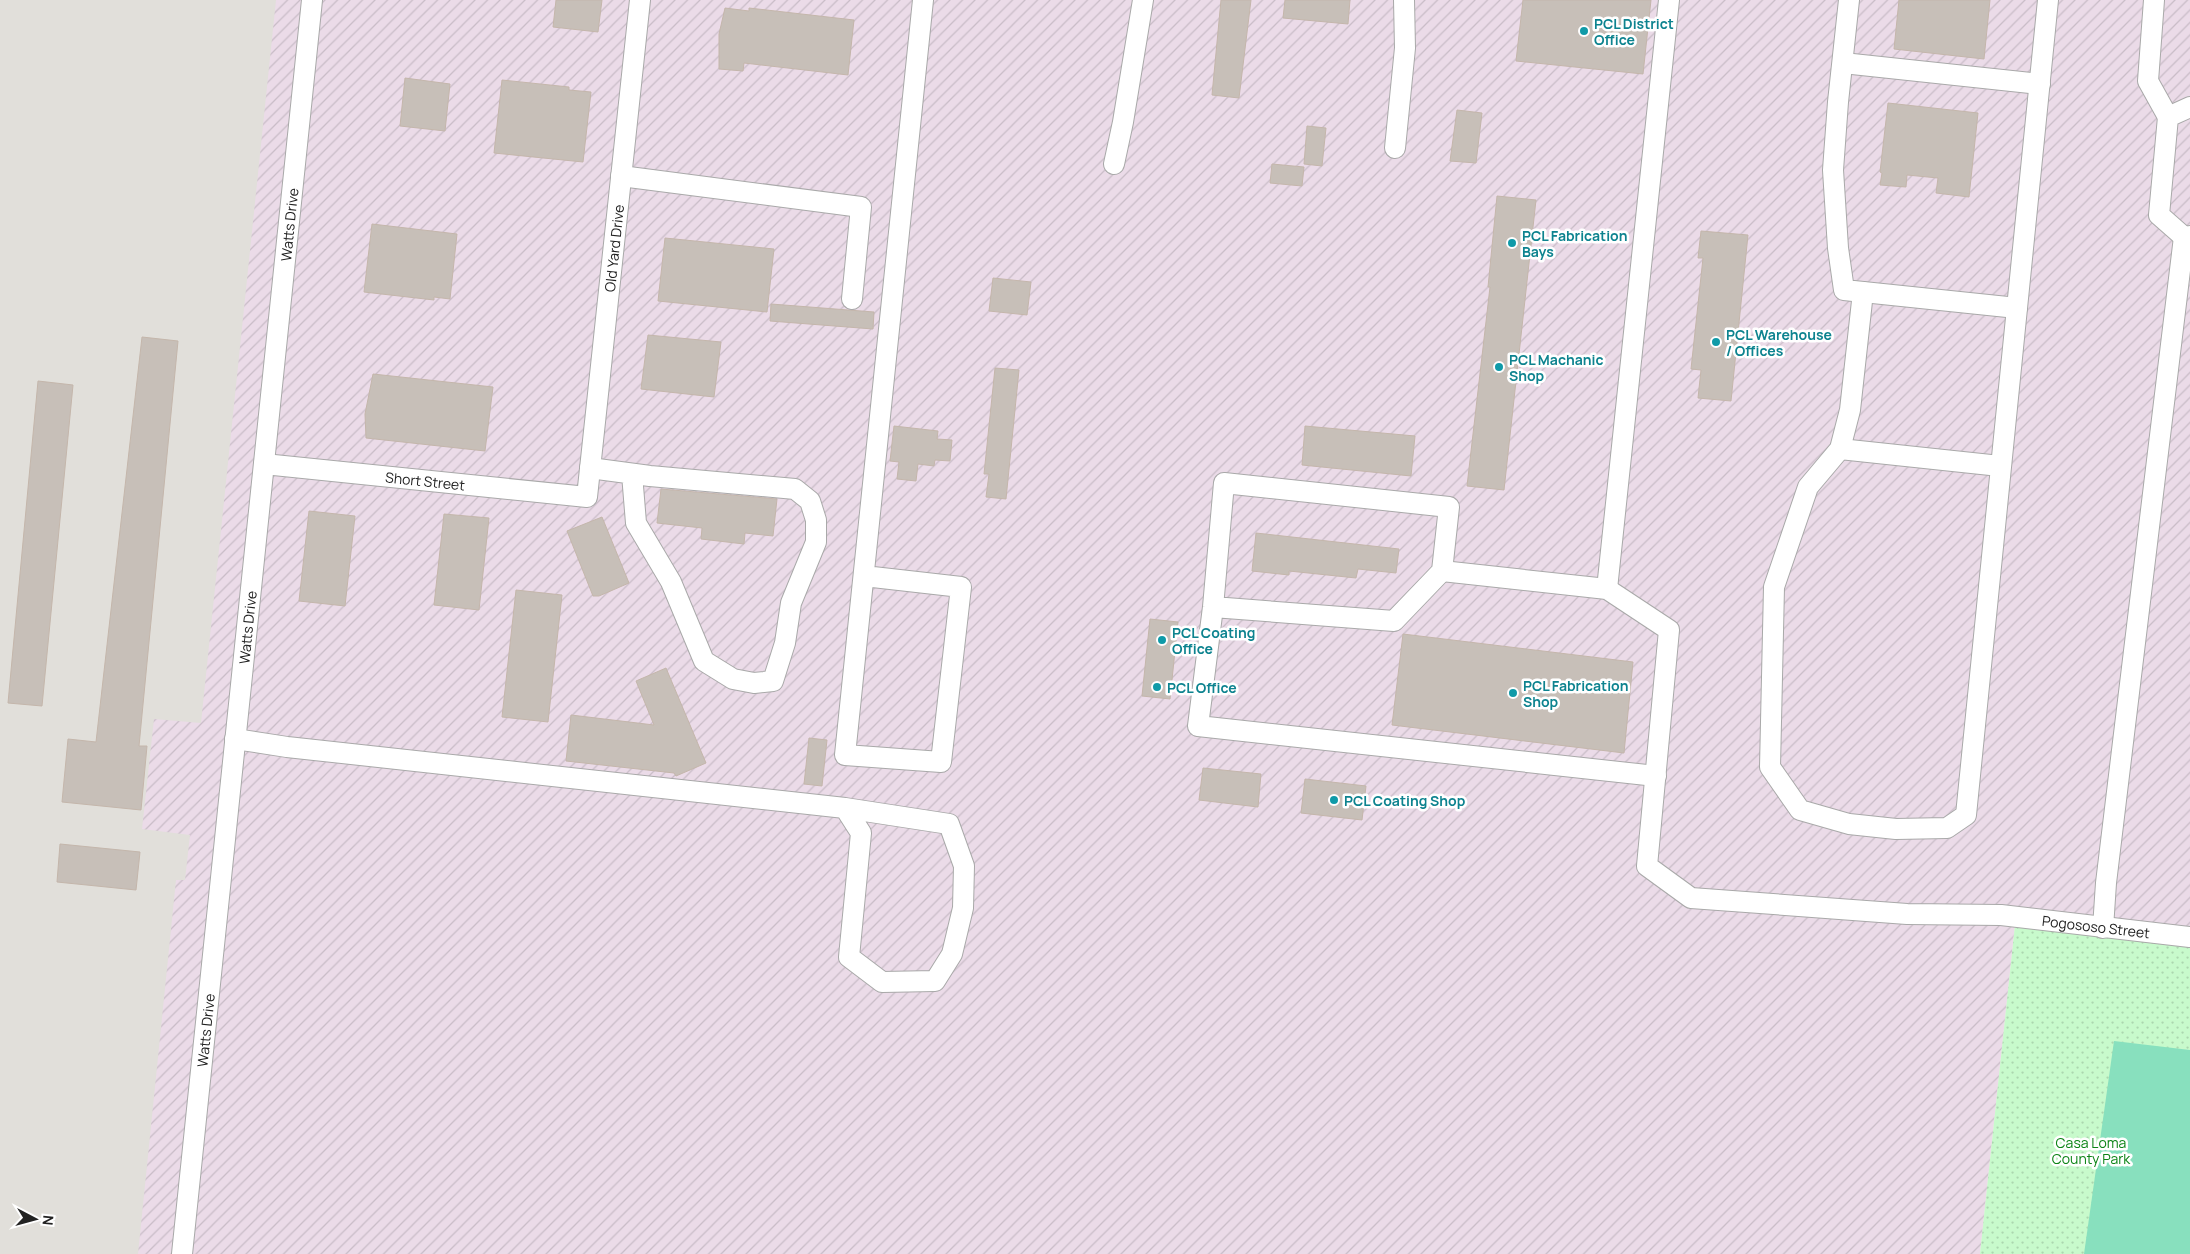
<svg xmlns="http://www.w3.org/2000/svg" width="2190" height="1254" font-family="Manrope,sans-serif">
	<style>
		.industrial { fill: url(#industrial-furrows) }
		.airport { fill: #e1dfda }
		.park { fill: url(#park-dots) }
		.pitch { fill: #88e0be }
		.building { fill: #c7bfb8; stroke: #c4b6ab }
		.lines { fill: none; stroke-linecap: round; stroke-linejoin: round }
		.minor-casing { stroke: #a9a9a9; stroke-width: 22 }
		.minor { stroke: #fff; stroke-width: 20 }
		.culture-dot { fill: #0f9aa8; stroke: #fff; stroke-width: 2 }
		.labels { text-anchor: middle; dominant-baseline: central; stroke-width: 5; stroke-linejoin: round; paint-order: stroke }
		.culture-label { font-size: 14px; font-weight: bold; fill: #0d838f; stroke: #fff; text-anchor: start }
		.street-label { font-size: 14px; fill: #222; stroke: #fff }
		.park-label { font-size: 14px; fill: #0c8416; stroke: #fff }
	</style>
	<defs>
		<pattern id="industrial-furrows" width="10" height="10" patternUnits="userSpaceOnUse" patternTransform="scale(1.25)"><rect width="10" height="10" fill="#ebdbe8"/><path d="M-1 1l2-2M0 10L10 0M9 11l2-2" fill="none" stroke="#c9bcc7"/></pattern>
		<pattern id="park-dots" width="8" height="8" patternUnits="userSpaceOnUse" patternTransform="scale(1.25)"><rect width="8" height="8" fill="#c8facc"/><path d="M2 2h.1M6 6h.1" fill="none" stroke="#acd6af" stroke-width="1.8" stroke-linecap="round"/></pattern>
	</defs>
	<rect width="100%" height="100%" fill="#f2efe9"/>
	<path class="industrial" d="M0,0H2190V943L2015,925L1980,1254H0Z"/>
	<path class="airport" d="M0,0H276L201,723L154,719L142,829L190,835L185,880H176L138,1254H0Z"/>
	<path class="park" d="M2015,925L2190,943V1254H1980Z"/>
	<path class="pitch" d="M2114,1041L2190,1050V1254H2084Z"/>
	<g class="building">
		<path d="M556,0H602L598,32L553,27Z"/>
		<path d="M1221,0H1251L1239,98L1212,95Z"/>
		<path d="M1285,0H1350L1348,24L1283,18Z"/>
		<path d="M1523,0H1651L1643,74L1516,61Z"/>
		<path d="M1899,0H1990L1984,59L1894,49Z"/>
		<path d="M725,8L749,11V8L854,20L848,75L744,63L743,71L719,69V34Z"/>
		<path d="M405,78L450,84L445,131L400,126Z"/>
		<path d="M502,80L569,87V90L591,92L583,162L494,153Z"/>
		<path d="M1888,103L1978,113L1969,197L1936,193L1938,178L1907,175L1906,187L1880,185L1882,173L1880,172Z"/>
		<path d="M1457,110L1482,113L1476,163L1450,161Z"/>
		<path d="M1307,126L1326,128L1322,166L1304,164Z"/>
		<path d="M1272,164L1304,167L1302,186L1270,183Z"/>
		<path d="M1497,196L1536,200L1504,490L1467,486L1490,287H1488Z"/>
		<path d="M372,224L457,234L450,299L434,297V300L364,292Z"/>
		<path d="M1701,231L1748,235L1731,401L1698,398L1701,370L1691,369L1703,258H1698Z"/>
		<path d="M665,238L774,249L767,312L658,301Z"/>
		<path d="M993,278L1031,282L1027,315L989,311Z"/>
		<path d="M771,304L874,312L873,329L770,321Z"/>
		<path d="M648,335L721,342L714,397L641,389Z"/>
		<path d="M142,337L178,341L139,746H147L141,810L62,802L68,739L96,742Z"/>
		<path d="M995,368L1019,370L1006,499L986,497L989,474H984Z"/>
		<path d="M373,374L493,387L485,451L366,438L365,414Z"/>
		<path d="M38,381L73,385L42,706L8,703Z"/>
		<path d="M894,426L938,431L937,439L952,440L950,461L935,460L934,466L918,464L916,481L897,479L899,462L890,461Z"/>
		<path d="M1305,426L1415,436L1411,476L1302,465Z"/>
		<path d="M661,489L777,499L773,536L745,533L744,544L701,539L702,528L657,523Z"/>
		<path d="M309,511L355,516L345,606L299,601Z"/>
		<path d="M444,514L489,518L479,610L434,605Z"/>
		<path d="M602,517L629,583L599,596H593L567,531Z"/>
		<path d="M1256,533L1399,549L1396,573L1358,569L1356,578L1289,571V575L1252,571Z"/>
		<path d="M516,590L562,595L548,722L502,717Z"/>
		<path d="M1150,619L1178,622L1170,699L1142,696Z"/>
		<path d="M1403,634L1633,662L1624,753L1392,725Z"/>
		<path d="M666,668L706,763L676,776L674,773L566,761L571,715L654,725L636,681Z"/>
		<path d="M809,738L827,740L822,786L804,784Z"/>
		<path d="M1203,768L1261,774L1258,807L1199,800Z"/>
		<path d="M1305,779L1366,786L1362,820L1301,813Z"/>
		<path d="M60,844L140,852L136,890L57,882Z"/>
	</g>
	<g class="lines">
		<defs>
			<g id="minor">
				<path d="M1849,0L1838,102L1833,170L1838,248L1844,290L2017,308"/>
				<path d="M2154,0L2148,81L2168,117"/>
				<path d="M1843,63L2040,84"/>
				<path d="M1395,148L1405,48L1404,0"/>
				<path d="M1114,164L1123,122L1143,0"/>
				<path d="M621,176L861,207L852,299"/>
				<path d="M2184,237L2159,215L2168,117L2190,107"/>
				<path d="M1863,292L1850,410L1840,449L1808,487L1774,587L1770,767L1800,810L1849,824L1896,829L1947,828L1966,815L2048,0"/>
				<path d="M1840,449L2000,466"/>
				<path id="s1" d="M264,464L587,497L640,0"/>
				<path d="M590,468L650,476L795,489L810,501L816,520V542L791,603L785,643L773,681L754,683L733,679L704,661L671,582L636,523L632,474"/>
				<path id="s2" d="M1442,571L1607,589L1669,630L1647,866L1691,898L1907,914L2001,915L2190,937"/>
				<path d="M864,576L961,587L941,762L845,755L923,0"/>
				<path d="M1607,589L1669,0"/>
				<path d="M1213,607L1394,621L1442,571L1449,507L1224,483L1213,607L1198,726L1656,776"/>
				<path d="M235,739L287,747L845,808L949,824L964,866L963,908L952,954L935,981L882,982L849,957L861,833L845,808"/>
				<path d="M2103,928L2106,883L2184,237L2190,236"/>
				<path id="s3" d="M182,1254L312,0"/>
			</g>
		</defs>
		<use href="#minor" class="minor-casing"/>
		<use href="#minor" class="minor"/>
	</g>
	<g class="culture-dot">
		<circle cx="1584" cy="31" r="5"/>
		<circle cx="1512" cy="243" r="5"/>
		<circle cx="1716" cy="342" r="5"/>
		<circle cx="1499" cy="367" r="5"/>
		<circle cx="1162" cy="640" r="5"/>
		<circle cx="1157" cy="687" r="5"/>
		<circle cx="1513" cy="693" r="5"/>
		<circle cx="1334" cy="800" r="5"/>
	</g>
	<g class="labels">
		<g class="culture-label">
			<text x="1594" y="23">PCL District<tspan x="1594" dy="16">Office</tspan></text>
			<text x="1522" y="235">PCL Fabrication<tspan x="1522" dy="16">Bays</tspan></text>
			<text x="1726" y="334">PCL Warehouse<tspan x="1726" dy="16">/ Offices</tspan></text>
			<text x="1509" y="359">PCL Machanic<tspan x="1509" dy="16">Shop</tspan></text>
			<text x="1172" y="632">PCL Coating<tspan x="1172" dy="16">Office</tspan></text>
			<text x="1523" y="685">PCL Fabrication<tspan x="1523" dy="16">Shop</tspan></text>
			<text x="1167" y="687">PCL Office</text>
			<text x="1344" y="800">PCL Coating Shop</text>
		</g>
		<g class="street-label">
			<text stroke="none"><textPath href="#s3" startOffset="1035">Watts Drive</textPath></text>
			<text stroke="none"><textPath href="#s1" startOffset="575">Old Yard Drive</textPath></text>
			<text stroke="none"><textPath href="#s1" startOffset="162">Short Street</textPath></text>
			<text stroke="none"><textPath href="#s3" startOffset="630">Watts Drive</textPath></text>
			<text stroke="none"><textPath href="#s2" startOffset="938">Pogososo Street</textPath></text>
			<text stroke="none"><textPath href="#s3" startOffset="225">Watts Drive</textPath></text>
		</g>
		<g class="park-label">
			<text x="2091" y="1142">Casa Loma<tspan x="2091" dy="16">County Park</tspan></text>
		</g>
	</g>
	<g transform="translate(35 1219) rotate(96)" stroke="#ffffff" stroke-width="4" paint-order="stroke">
	<path d="M0-4L9 19L0 12L-9 19Z" fill="#222222"/>
	<text y="-8" font-size="14" font-weight="bold" text-anchor="middle" fill="#222222">N</text>
	</g>
</svg>
